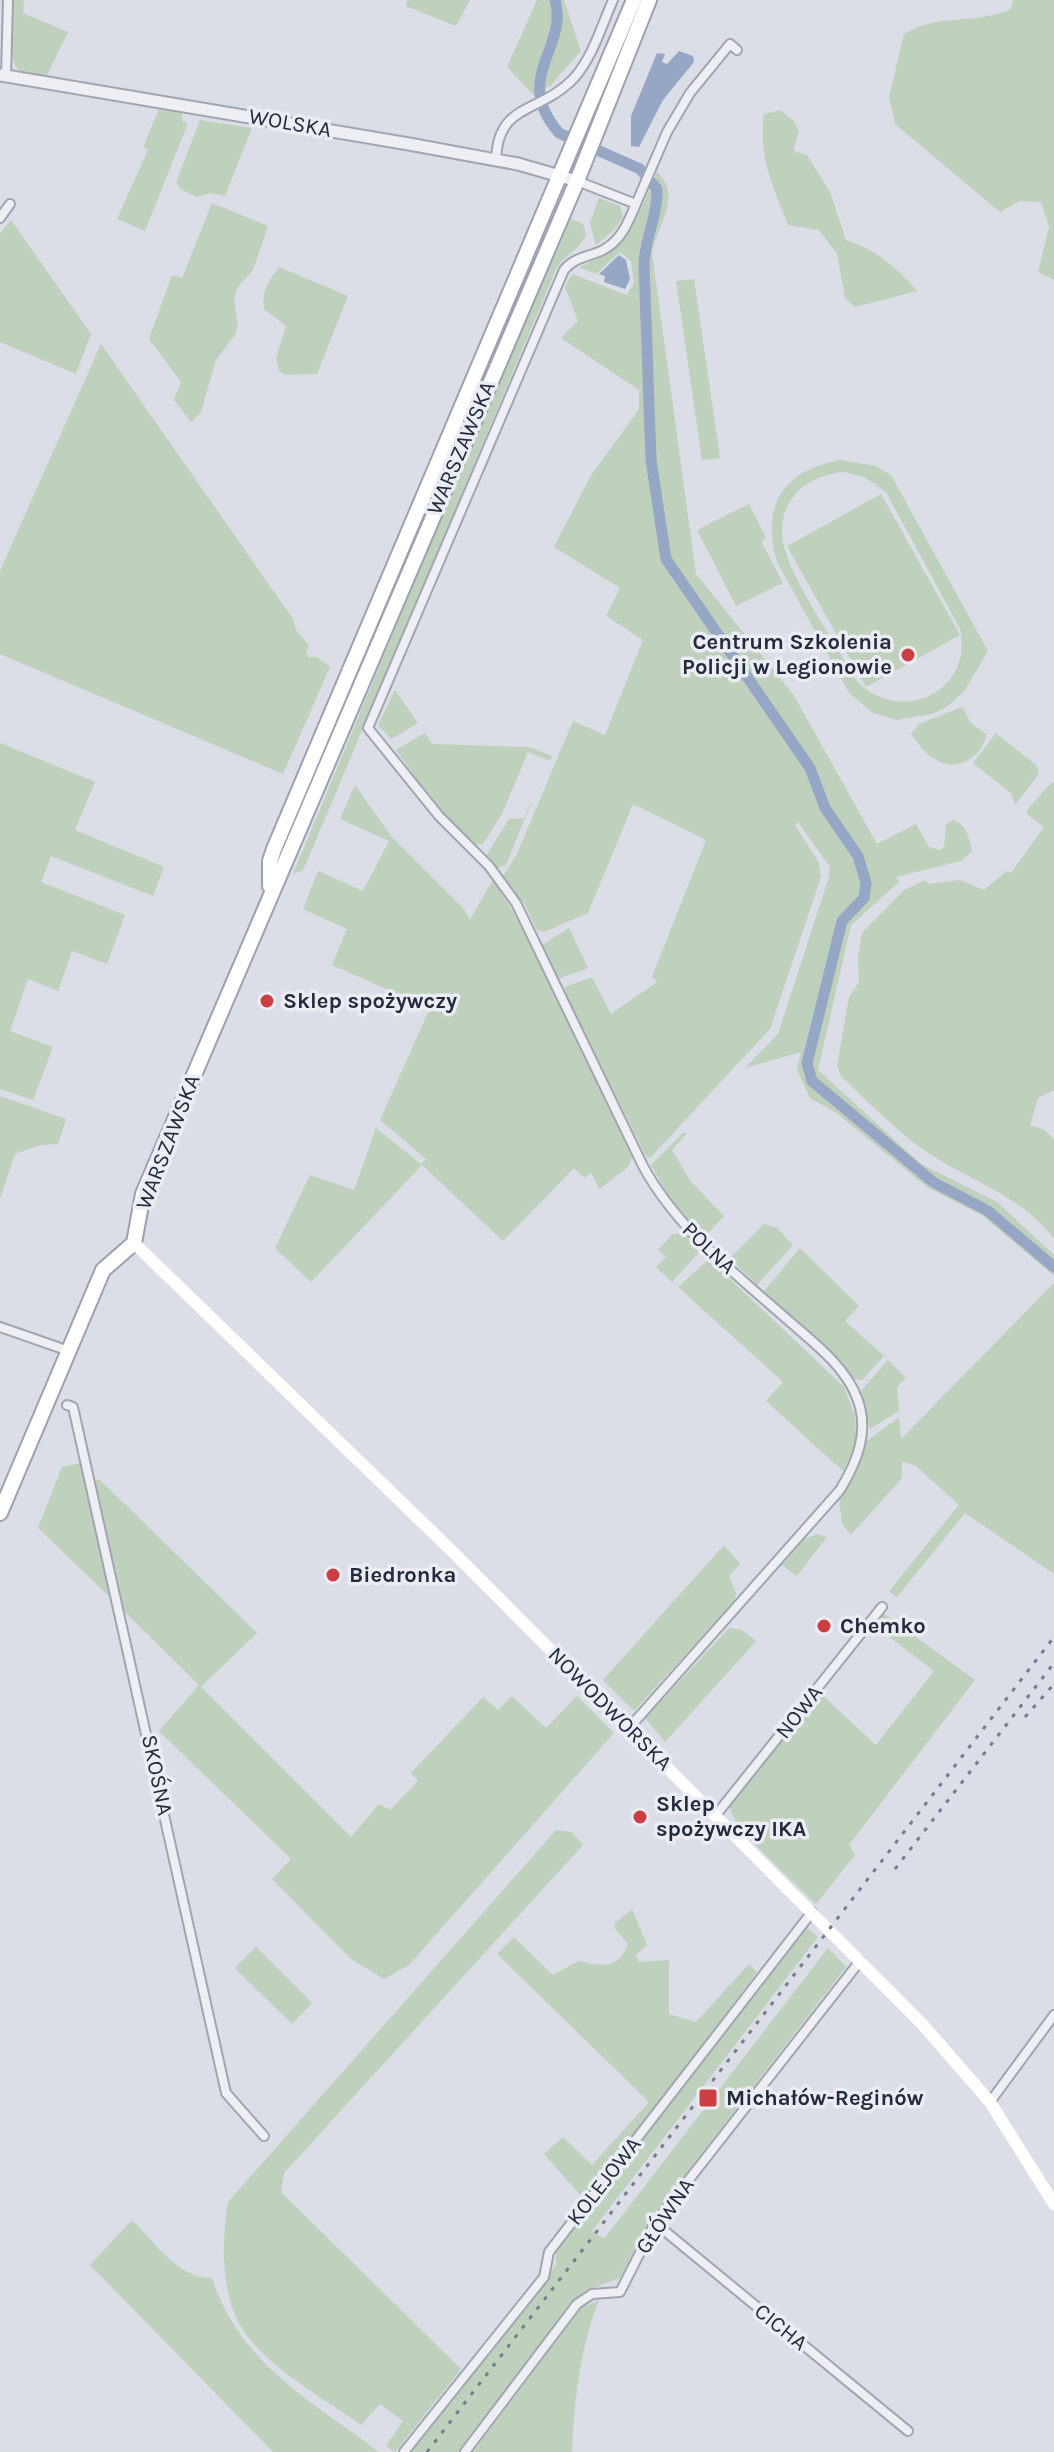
<svg xmlns="http://www.w3.org/2000/svg" width="1054" height="2452" font-family="Karla,sans-serif">
	<style>
		.green { fill: #bfd0bc; fill-rule: evenodd }
		.water { fill: #96a7c6 }
		.lines { fill: none; stroke-linecap: round; stroke-linejoin: round }
		.canal { stroke: #96a7c6; stroke-width: 11 }
		.minor-casing { stroke: #a1a5af; stroke-width: 12 }
		.tertiary-casing { stroke: #a1a5af; stroke-width: 15 }
		.primary-casing { stroke: #9ba1b1; stroke-width: 18 }
		.minor { stroke: #eeeff4; stroke-width: 8 }
		.tertiary { stroke: #eeeff4; stroke-width: 11 }
		.secondary { stroke: #fff; stroke-width: 12 }
		.primary { stroke: #fff; stroke-width: 14 }
		.rail { stroke: #757c8f; stroke-width: 3; stroke-dasharray: 4 8; stroke-linecap: butt }
		.poi-dot { fill: #cd3e42; stroke: #eaedf4; stroke-width: 3 }
		.labels { text-anchor: middle; dominant-baseline: central; stroke-width: 7; stroke-linejoin: round; paint-order: stroke }
		.street-label { font-size: 22px; fill: #252b3b; stroke: #eaedf4 }
		.poi-label { font-size: 22px; font-weight: bold; fill: #252b3b; stroke: #eaedf4; text-anchor: start }
	</style>
	<rect width="100%" height="100%" fill="#dbdee6"/>
	<g class="green">
		<path d="M13,0H24L23,13L68,32L46,77C38,76 27,76 20,71C5,60 12,17 13,0Z"/>
		<path d="M407,0H470L456,26L406,6Z"/>
		<path d="M537,0H564L581,51L550,86L534,96L507,67Z"/>
		<path d="M1013,0H1054V280L1038,272L1049,227L1041,202L1020,201L1000,212L895,124L889,97L904,34C937,13 976,25 1011,9Z"/>
		<path d="M159,109L182,113V121L188,123L145,231L117,219L148,150L143,147Z"/>
		<path d="M780,110L794,121L799,132L793,151L807,155L830,192L846,240C878,251 895,266 917,291L855,307L845,298L837,254L819,230L788,225C773,187 758,156 764,114Z"/>
		<path d="M200,120L252,128L225,196L210,193L197,197L180,189L176,182Z"/>
		<path d="M657,172C683,196 657,226 652,253L696,574L793,694L877,844L916,824L929,847L940,850L944,847L946,824L953,820C966,824 970,839 972,851L961,861L896,877L899,882L851,925L818,1070L921,1164L997,1202L1054,1255V1276L983,1216L927,1187L835,1112L810,1098L797,1070L801,1052L745,1068L778,1034L829,877L830,867L798,822L795,825L819,863L821,877L770,1029L650,1158L646,1156L564,993L565,987L592,977L611,1014L657,982L652,977L706,840L633,804L588,913L544,932L537,930L525,905L503,876L517,854L573,721L605,735L643,640L606,616L620,588L554,547L590,477L639,409V390L561,338L578,321L565,287L572,274L627,295L634,283L631,261L620,252L596,274L579,267C629,247 636,221 657,172Z"/>
		<path d="M599,198L620,206L623,216L617,227L596,245L590,223Z"/>
		<path d="M212,203L268,226L253,270L237,288L234,301L238,325L235,335L216,360L201,412L191,422L174,400L181,382L149,339L172,275L182,278Z"/>
		<path d="M571,219L583,224L586,235C579,251 567,253 557,267L308,859L303,870L293,874L469,451Z"/>
		<path d="M11,220L91,334L76,374L0,342V233Z"/>
		<path d="M279,267L348,296L317,374L285,375L279,371L276,358L286,326L264,309C262,290 268,282 279,267Z"/>
		<path d="M694,279L720,458L702,460L676,281Z"/>
		<path d="M101,344L293,619L296,630L309,646L306,652L308,657H317L330,667L283,774L0,654V571Z"/>
		<path d="M840,460L876,466L891,475L988,651L965,690L947,707L932,714L897,720L873,713L849,693L777,562C761,506 782,471 840,460ZM844,472L864,477L886,492L960,629C974,693 898,727 855,679C836,644 797,588 786,553C771,507 801,476 844,472Z"/>
		<path d="M881,494L960,635L866,687L787,546Z"/>
		<path d="M749,504L766,538L761,541L783,583L736,606L697,530Z"/>
		<path d="M395,690L418,723L391,739L378,725Z"/>
		<path d="M962,707L971,723L986,734C984,756 958,772 938,761C926,755 918,744 911,734L919,724Z"/>
		<path d="M425,733L432,744L529,747L552,756L550,761L528,752L502,814L483,844L475,845L435,805L396,750Z"/>
		<path d="M996,733L1036,765L1039,774L1015,805L1011,793L973,763Z"/>
		<path d="M0,743L95,782L75,830L164,867L153,896L51,856L41,882L125,915L107,964L72,951L58,991L28,979L10,1031L53,1047L33,1100L0,1089Z"/>
		<path d="M1051,783H1054V1090L1038,1098L1030,1125L1045,1130L1054,1140V1239C1025,1198 973,1182 933,1156C899,1134 870,1104 841,1076L837,1066L849,997L859,982L858,957L862,933L904,890L926,880L928,884L960,880L984,890L1007,871L1011,873L1044,827L1027,814V810Z"/>
		<path d="M355,785L391,836L464,909L470,920L493,879L524,930L633,1156L628,1167L599,1189L591,1172L585,1178L574,1168L503,1241L422,1165L311,1282L275,1248L310,1175L354,1190L376,1128L421,1164L426,1159L380,1120L430,1008L332,965L347,929L303,909L318,871L363,891L389,841L340,819Z"/>
		<path d="M537,789L506,865L496,868L486,856L509,819L524,818Z"/>
		<path d="M569,928L588,968L558,979L542,945Z"/>
		<path d="M0,1096L66,1119L58,1144L41,1145L15,1154L0,1199Z"/>
		<path d="M683,1133H687L672,1150L691,1182L724,1216L704,1237L669,1197L651,1165Z"/>
		<path d="M764,1224L777,1228L793,1245L757,1285L730,1258Z"/>
		<path d="M686,1233L701,1250L672,1282L656,1267L666,1257L658,1250L673,1234Z"/>
		<path d="M800,1248L859,1306L845,1321L884,1356L862,1380L854,1379L835,1355L764,1291Z"/>
		<path d="M709,1259L844,1387L855,1416L856,1434L854,1447L843,1471L766,1401L783,1382L678,1287Z"/>
		<path d="M1054,1283V1574L965,1513L897,1597L889,1591L959,1505L916,1466L902,1461V1478L851,1535L842,1524L839,1499L860,1463L867,1441L899,1417L901,1439Z"/>
		<path d="M888,1360L906,1378L897,1387L899,1411L870,1429L860,1392Z"/>
		<path d="M81,1463L114,1601L38,1528L62,1467Z"/>
		<path d="M95,1480H100L257,1633L201,1687L351,1837L379,1804L390,1810L418,1781L411,1773L483,1697L498,1710L512,1696L546,1728L577,1696L614,1733L409,1965L384,1979L351,1959L272,1879L291,1859L159,1731L199,1685L125,1612Z"/>
		<path d="M817,1534L827,1537L797,1576L782,1565L805,1539Z"/>
		<path d="M724,1545L740,1564L729,1576L736,1593L735,1600L634,1711L603,1680Z"/>
		<path d="M883,1613L975,1680L849,1845L855,1855L816,1904L739,1829L729,1807L820,1693L876,1745L934,1671L874,1625Z"/>
		<path d="M729,1628L742,1630L756,1641L665,1742L645,1718Z"/>
		<path d="M556,1830L572,1832L583,1845L284,2173L281,2192L461,2369L395,2452L386,2446L403,2421L380,2404L361,2425C325,2399 277,2373 249,2338C220,2303 221,2244 228,2202Z"/>
		<path d="M632,1909L647,1945L636,1955L638,1962L669,1960V2014L696,2022L749,1964L757,1972L652,2113L582,2197L544,2154L563,2137L592,2165L649,2102L497,1954L514,1937L553,1975L579,1961C602,1967 619,1969 628,1944L615,1929V1923Z"/>
		<path d="M805,1926L818,1937L592,2231L604,2239L828,1948L846,1967L673,2190L641,2235L620,2278L587,2290L571,2304L461,2452H411L556,2265V2248Z"/>
		<path d="M256,1947L312,2003L292,2024L235,1968Z"/>
		<path d="M132,2220C154,2242 179,2279 212,2278C240,2364 311,2401 379,2452H273L90,2265Z"/>
		<path d="M599,2300C580,2348 574,2401 572,2452H473L581,2308Z"/>
	</g>
	<g class="water">
		<path d="M679,51L693,56L694,62L663,100L639,147L631,146V116L657,53L665,54L662,62L667,64Z"/>
		<path d="M619,255L626,260L630,279L625,289L604,282L605,276L599,274Z"/>
	</g>
	<g class="lines">
		<path class="canal" d="M555,0C569,48 511,78 559,133L640,169L657,189C658,216 645,237 644,264L651,460L666,559L810,768L825,808L858,856L866,883L864,898L842,921L807,1063L812,1081L933,1182L988,1211L1054,1267"/>
		<defs>
			<g id="minor">
				<path d="M6,77L8,0"/>
				<path d="M496,160C498,101 540,115 575,77C593,56 602,25 613,0"/>
				<path d="M577,181L636,204L667,132L690,93L730,44L737,50"/>
				<path d="M0,218L10,204"/>
				<path d="M0,1327L69,1351"/>
				<path d="M67,1405L73,1407L226,2093L264,2136"/>
				<path d="M629,1728L840,1490C857,1462 870,1431 857,1398C845,1366 814,1343 789,1321C736,1274 677,1229 643,1166L516,903L489,866L439,816L368,728L564,270C574,257 589,257 603,250C622,240 628,222 636,204"/>
				<path d="M716,1815L882,1607"/>
				<path d="M990,2102L1054,2015"/>
				<path d="M655,2223L908,2431"/>
				<path d="M404,2452L544,2277L549,2252L812,1912"/>
				<path d="M465,2452L577,2304L592,2294L620,2292L655,2223L860,1961"/>
			</g>
			<path id="tertiary" d="M0,75L409,144L518,164L577,181"/>
			<g id="primary">
				<path d="M270,886V861L274,849L634,0"/>
				<path d="M0,1513L103,1270L134,1243L143,1194L577,181L649,0"/>
			</g>
		</defs>
		<use href="#minor" class="minor-casing"/>
		<use href="#tertiary" class="tertiary-casing"/>
		<use href="#primary" class="primary-casing"/>
		<use href="#minor" class="minor"/>
		<use href="#tertiary" class="tertiary"/>
		<path class="secondary" d="M134,1243L457,1556L923,2025L990,2102L1054,2204"/>
		<use href="#primary" class="primary"/>
		<g class="rail">
			<path d="M1025,1717L1054,1684"/>
			<path d="M895,1869L1054,1663"/>
			<path d="M427,2452L1054,1637"/>
		</g>
	</g>
	<g class="poi-dot">
		<circle cx="908" cy="655" r="8"/>
		<circle cx="267" cy="1001" r="8"/>
		<circle cx="333" cy="1575" r="8"/>
		<circle cx="824" cy="1626" r="8"/>
		<circle cx="640" cy="1817" r="8"/>
		<rect x="698" y="2088" width="20" height="20" rx="4"/>
	</g>
	<g class="labels">
		<g class="street-label">
			<text transform="translate(290 123) rotate(10)">WOLSKA</text>
			<text transform="translate(461 448) rotate(-67)">WARSZAWSKA</text>
			<text transform="translate(168 1142) rotate(-69)">WARSZAWSKA</text>
			<text transform="translate(709 1248) rotate(44)">POLNA</text>
			<text transform="translate(610 1709) rotate(45)">NOWODWORSKA</text>
			<text transform="translate(799 1712) rotate(-52)">NOWA</text>
			<text transform="translate(157 1775) rotate(78)">SKOŚNA</text>
			<text transform="translate(604 2181) rotate(-52)">KOLEJOWA</text>
			<text transform="translate(665 2216) rotate(-56)">GŁÓWNA</text>
			<text transform="translate(781 2327) rotate(39)">CICHA</text>
		</g>
		<g class="poi-label">
			<text x="892" y="642" text-anchor="end">Centrum Szkolenia<tspan x="892" dy="25">Policji w Legionowie</tspan></text>
			<text x="283" y="1001">Sklep spożywczy</text>
			<text x="349" y="1575">Biedronka</text>
			<text x="840" y="1626">Chemko</text>
			<text x="656" y="1804">Sklep<tspan x="656" dy="25">spożywczy IKA</tspan></text>
			<text x="726" y="2098">Michałów-Reginów</text>
		</g>
	</g>
</svg>
